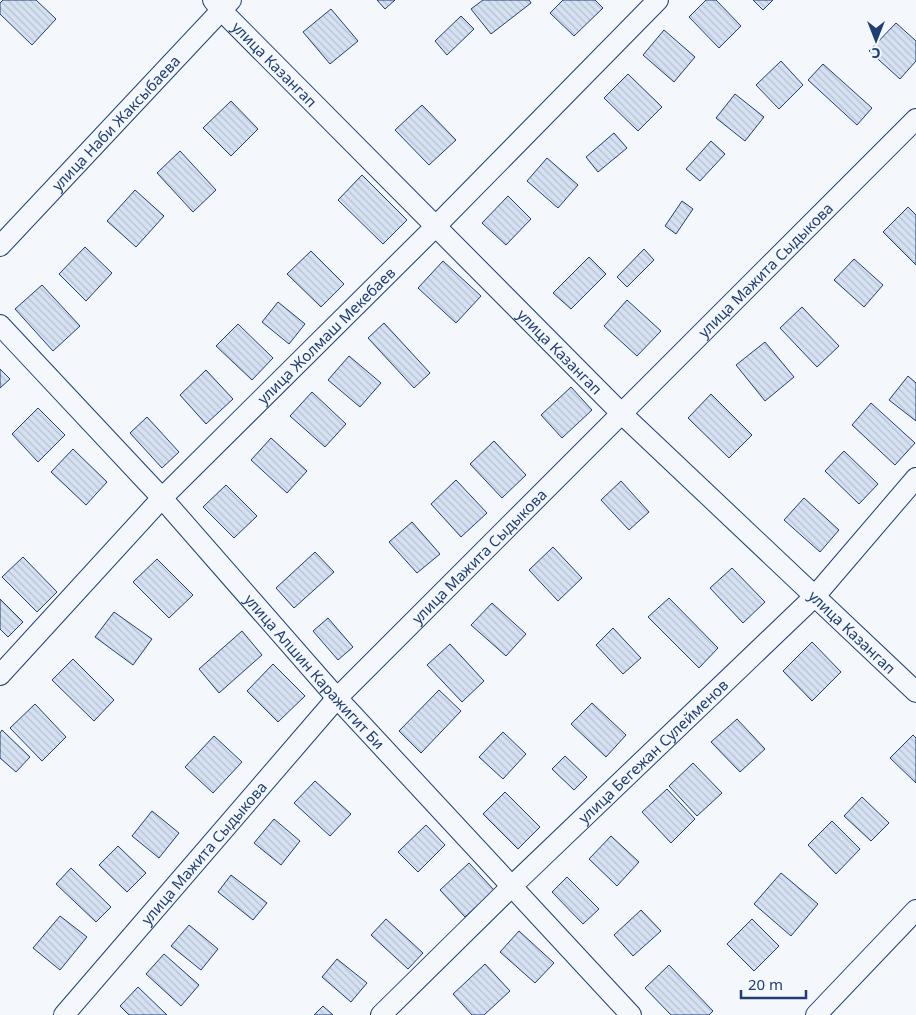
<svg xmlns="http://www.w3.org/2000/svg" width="916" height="1015" font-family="'Noto Sans',sans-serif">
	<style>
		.building { fill: url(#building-back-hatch); stroke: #1d3f73 }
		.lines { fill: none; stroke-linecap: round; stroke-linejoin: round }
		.minor-casing { stroke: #1d3f73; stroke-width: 22 }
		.minor { stroke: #f4f7fb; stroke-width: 20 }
		.labels { text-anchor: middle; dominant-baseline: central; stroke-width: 4; stroke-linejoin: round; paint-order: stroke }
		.street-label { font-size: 15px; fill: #1d3f73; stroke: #f4f7fb }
	</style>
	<defs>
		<pattern id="building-back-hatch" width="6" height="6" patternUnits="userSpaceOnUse" patternTransform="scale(1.25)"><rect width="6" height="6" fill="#d5e0f0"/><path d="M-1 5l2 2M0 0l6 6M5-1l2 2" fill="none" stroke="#b6c1d1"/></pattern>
	</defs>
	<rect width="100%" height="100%" fill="#f4f7fb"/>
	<g class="building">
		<path d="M3,0H36L56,19L32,45L0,14V3Z"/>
		<path d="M377,0H395L385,9Z"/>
		<path d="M483,0H529L531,3L491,34L471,9Z"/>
		<path d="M563,0H595L603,8L574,36L550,13Z"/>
		<path d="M706,0H716L741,26L719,48L689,17Z"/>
		<path d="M753,0H773L763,10Z"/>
		<path d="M331,9L358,41L330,64L303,32Z"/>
		<path d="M461,16L474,29L447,55L435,41Z"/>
		<path d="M896,23L916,41V61L900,79L869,51Z"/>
		<path d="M664,30L695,57L674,82L643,55Z"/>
		<path d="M781,61L803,85L779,109L756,85Z"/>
		<path d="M823,64L872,108L857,125L808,80Z"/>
		<path d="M628,74L662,107L638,131L604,98Z"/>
		<path d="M735,94L764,117L745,141L716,118Z"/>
		<path d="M231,101L258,129L231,156L203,128Z"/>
		<path d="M422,105L456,140L429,165L395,130Z"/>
		<path d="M614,133L627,148L598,172L586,157Z"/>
		<path d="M711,141L725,154L700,181L686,169Z"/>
		<path d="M180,151L216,190L193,212L157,173Z"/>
		<path d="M547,158L578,185L558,208L527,181Z"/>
		<path d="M362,175L407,220L383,244L338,200Z"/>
		<path d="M135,190L164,216L136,247L107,221Z"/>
		<path d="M508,196L531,219L506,245L482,223Z"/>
		<path d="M682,201L693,209L676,234L665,226Z"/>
		<path d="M908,207L916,215V265L883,232Z"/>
		<path d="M85,247L112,273L86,301L59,274Z"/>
		<path d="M644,249L654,260L627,287L617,277Z"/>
		<path d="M311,251L344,284L321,307L287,274Z"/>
		<path d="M589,257L606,274L571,309L553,293Z"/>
		<path d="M854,259L883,285L864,307L834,280Z"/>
		<path d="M443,261L481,296L456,323L418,288Z"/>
		<path d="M42,285L80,326L53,351L15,309Z"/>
		<path d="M627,300L661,331L637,356L604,326Z"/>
		<path d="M278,302L305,324L289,344L262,322Z"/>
		<path d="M802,307L839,346L817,367L780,328Z"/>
		<path d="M384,323L430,373L414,388L368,338Z"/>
		<path d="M238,324L273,358L252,380L216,346Z"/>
		<path d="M765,342L794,377L765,401L736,365Z"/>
		<path d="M349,356L381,383L360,407L328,380Z"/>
		<path d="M0,369L10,379L0,388Z"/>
		<path d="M206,370L233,399L206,424L180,395Z"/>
		<path d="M908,376L916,383V421L889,400Z"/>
		<path d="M571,387L592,410L562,438L541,415Z"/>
		<path d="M312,392L346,424L325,447L290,416Z"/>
		<path d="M711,394L752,435L729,458L688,418Z"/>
		<path d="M871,403L915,443L895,465L852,425Z"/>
		<path d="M38,408L65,435L38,462L12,434Z"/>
		<path d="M147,417L179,452L162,468L130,433Z"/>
		<path d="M271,438L307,471L287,493L251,460Z"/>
		<path d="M494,441L526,475L502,498L470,464Z"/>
		<path d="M73,449L107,482L86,505L51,472Z"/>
		<path d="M844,451L878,484L859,504L825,471Z"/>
		<path d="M456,480L487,513L461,537L431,504Z"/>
		<path d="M621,481L649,512L629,530L601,500Z"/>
		<path d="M226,485L257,516L234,538L203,507Z"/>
		<path d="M804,498L839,530L820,552L784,520Z"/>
		<path d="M412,522L440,554L417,573L389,542Z"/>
		<path d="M553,547L582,578L558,601L529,570Z"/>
		<path d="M315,552L334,572L294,608L276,588Z"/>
		<path d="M23,557L57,592L37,612L2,577Z"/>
		<path d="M157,559L193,595L169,618L133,582Z"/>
		<path d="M732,568L765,602L743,623L710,588Z"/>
		<path d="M669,598L718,648L699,668L648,617Z"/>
		<path d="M0,599L23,622L8,637L0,629Z"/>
		<path d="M492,603L526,634L506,656L471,625Z"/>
		<path d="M114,612L152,639L133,665L95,637Z"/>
		<path d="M328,618L353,647L338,660L313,631Z"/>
		<path d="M613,628L641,658L623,674L596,645Z"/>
		<path d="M242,631L262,655L219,693L199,669Z"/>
		<path d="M812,642L841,672L812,701L783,671Z"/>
		<path d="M450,644L484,681L462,702L427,665Z"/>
		<path d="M73,659L114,700L94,721L52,680Z"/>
		<path d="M273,664L305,696L278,722L247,691Z"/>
		<path d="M439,690L461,711L421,753L399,731Z"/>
		<path d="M592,703L626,735L606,757L571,724Z"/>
		<path d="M35,704L66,737L42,761L10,728Z"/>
		<path d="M737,719L765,749L740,772L711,742Z"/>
		<path d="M2,730L30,757L16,772L0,758V733Z"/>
		<path d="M503,732L526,754L503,779L479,757Z"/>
		<path d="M913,735L916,738V783L890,758Z"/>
		<path d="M214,736L242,762L213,793L185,767Z"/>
		<path d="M565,756L587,777L574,790L552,769Z"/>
		<path d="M693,763L722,793L697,816L669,786Z"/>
		<path d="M315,781L351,814L330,836L294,803Z"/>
		<path d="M667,789L695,819L671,843L642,812Z"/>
		<path d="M505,792L540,827L518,849L483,814Z"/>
		<path d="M862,797L889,823L871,841L844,816Z"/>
		<path d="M152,811L179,833L159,858L132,836Z"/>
		<path d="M274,819L300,841L281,865L254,843Z"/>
		<path d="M832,821L860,849L836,874L808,845Z"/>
		<path d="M426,825L445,845L418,872L398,852Z"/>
		<path d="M611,836L639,862L617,886L589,859Z"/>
		<path d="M118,846L146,873L127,892L99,865Z"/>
		<path d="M469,863L494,890L465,917L440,890Z"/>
		<path d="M71,868L111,907L96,922L56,884Z"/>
		<path d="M781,873L818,904L791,936L754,904Z"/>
		<path d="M231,875L267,903L253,920L218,892Z"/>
		<path d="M567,877L599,909L583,924L552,892Z"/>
		<path d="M641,910L661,931L633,956L614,935Z"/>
		<path d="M60,916L87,937L60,970L33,948Z"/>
		<path d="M386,919L423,953L408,969L371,935Z"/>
		<path d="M752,919L779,946L754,971L727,944Z"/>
		<path d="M189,925L218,949L201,970L171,946Z"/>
		<path d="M519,931L554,963L535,983L500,952Z"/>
		<path d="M164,954L199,985L181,1006L146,974Z"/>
		<path d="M337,959L367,983L351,1002L322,977Z"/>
		<path d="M485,964L510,991L484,1015H472L453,994Z"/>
		<path d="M669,965L713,1011L709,1015H671L645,988Z"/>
		<path d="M138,987L167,1015H129L120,1006Z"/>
		<path d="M323,1006L333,1015H314Z"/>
	</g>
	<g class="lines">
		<defs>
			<g id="minor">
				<path id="s1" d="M213,0L221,10L622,414L916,692"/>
				<path id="s2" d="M0,246L231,0"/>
				<path id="s3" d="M0,325L162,498L337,698L631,1015"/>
				<path id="s4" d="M0,675L162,498L436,226L658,0"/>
				<path id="s5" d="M64,1015L337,698L916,119"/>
				<path id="s6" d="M381,1015L512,886L815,596L916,478"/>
				<path d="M816,1015L916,910"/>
			</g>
		</defs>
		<use href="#minor" class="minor-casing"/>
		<use href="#minor" class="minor"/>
	</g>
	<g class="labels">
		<g class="street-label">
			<text stroke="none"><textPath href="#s1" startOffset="89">улица Казангап</textPath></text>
			<text stroke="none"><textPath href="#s2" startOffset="169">улица Наби Жаксыбаева</textPath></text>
			<text stroke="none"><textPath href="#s5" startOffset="1024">улица Мажита Сыдыкова</textPath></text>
			<text stroke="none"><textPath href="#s4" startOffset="471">улица Жолмаш Мекебаев</textPath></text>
			<text stroke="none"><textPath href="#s1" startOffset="494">улица Казангап</textPath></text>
			<text stroke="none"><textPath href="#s5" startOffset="619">улица Мажита Сыдыкова</textPath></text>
			<text stroke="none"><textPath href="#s1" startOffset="899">улица Казангап</textPath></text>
			<text stroke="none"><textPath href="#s3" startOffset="468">улица Алшин Каражигит Би</textPath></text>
			<text stroke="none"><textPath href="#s6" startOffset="379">улица Бегежан Сулейменов</textPath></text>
			<text stroke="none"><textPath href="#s5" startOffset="214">улица Мажита Сыдыкова</textPath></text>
		</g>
	</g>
	<g transform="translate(876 40) rotate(180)" stroke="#f4f7fb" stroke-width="4" paint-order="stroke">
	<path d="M0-4L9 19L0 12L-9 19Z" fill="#1d3f73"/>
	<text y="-8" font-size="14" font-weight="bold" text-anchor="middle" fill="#1d3f73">С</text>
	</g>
	<path d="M741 990v8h65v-8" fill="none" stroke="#1d3f73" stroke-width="2.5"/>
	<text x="748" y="990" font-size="15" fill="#1d3f73" stroke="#f4f7fb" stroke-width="4" paint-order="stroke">20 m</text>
</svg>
